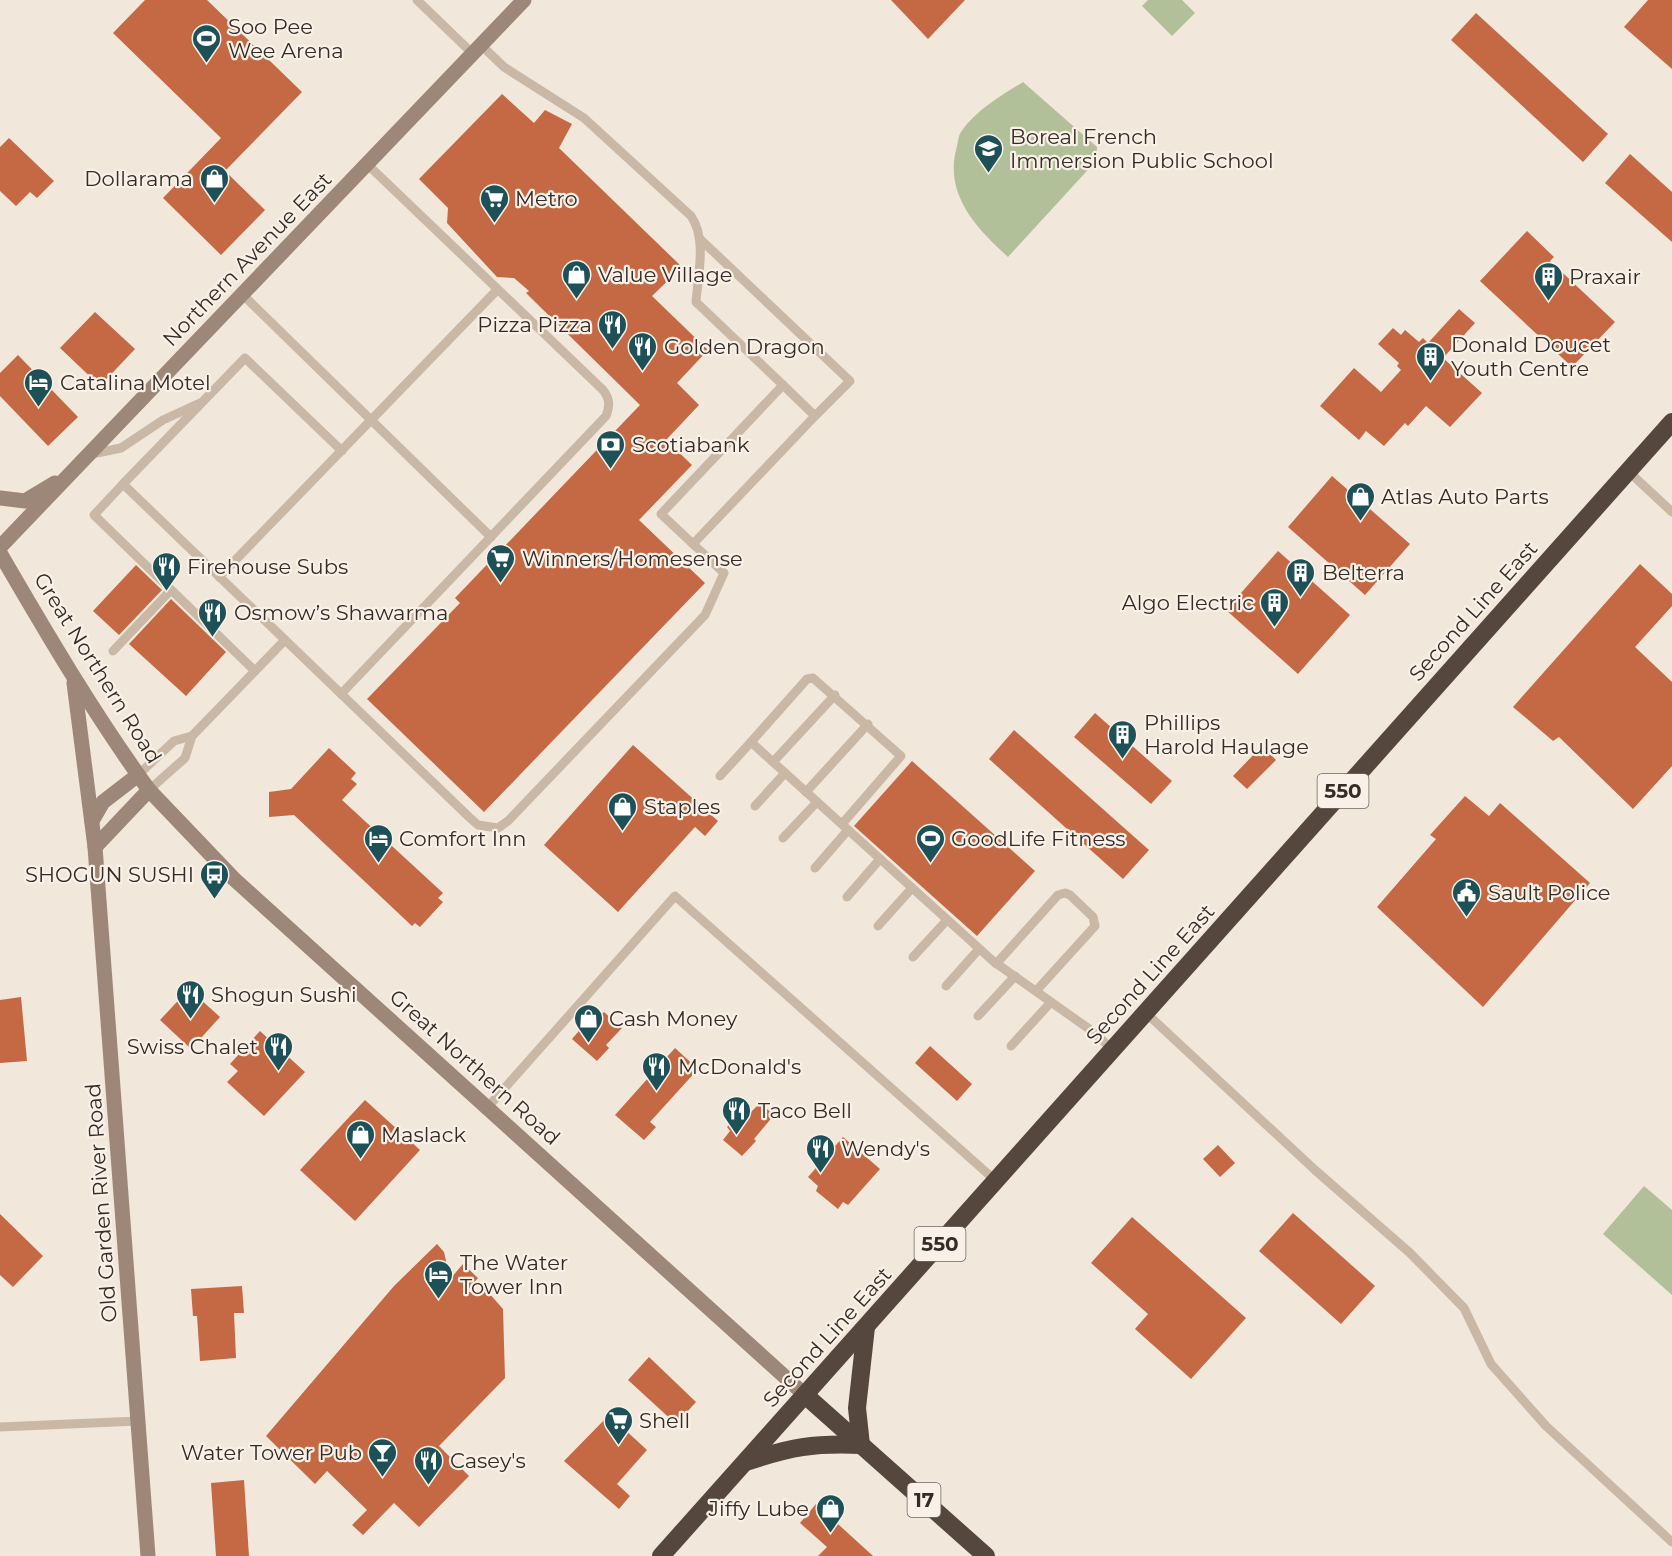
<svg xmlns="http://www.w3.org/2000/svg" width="1672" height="1556" font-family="Montserrat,sans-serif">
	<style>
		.green { fill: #b2c09a }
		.building { fill: #c56945 }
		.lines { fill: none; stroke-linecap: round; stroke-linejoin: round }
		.lane { stroke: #c9b8a6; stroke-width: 9 }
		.secondary { stroke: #9d8778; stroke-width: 15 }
		.highway { stroke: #56473e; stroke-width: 18 }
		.labels { text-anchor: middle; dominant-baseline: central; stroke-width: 4.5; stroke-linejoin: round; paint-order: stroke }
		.shield { fill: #f9f1e7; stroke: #706761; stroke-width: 1.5 }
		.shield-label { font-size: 20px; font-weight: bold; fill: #352c27 }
		.poi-label { font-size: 21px; fill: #352c27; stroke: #f9f1e7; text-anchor: start }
		.street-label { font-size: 21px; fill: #352c27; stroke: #f9f1e7 }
	</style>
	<rect width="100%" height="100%" fill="#f1e7da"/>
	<g class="green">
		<path d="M1148,0H1182L1195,13L1172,36L1142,6Z"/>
		<path d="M1023,82L1097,147L1096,161L1008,257C976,228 945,195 956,150C958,144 958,136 961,132C975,111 1002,95 1023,82Z"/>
		<path d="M1644,1186L1672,1210V1295L1603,1234Z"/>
	</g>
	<g class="building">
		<path d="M145,0H207L302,92L225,171L265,210L221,255L163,198L221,138L113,33Z"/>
		<path d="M891,0H965L928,39Z"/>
		<path d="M1648,0H1672V69L1624,27Z"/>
		<path d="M1476,13L1608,134L1583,162L1451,40Z"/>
		<path d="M502,94L534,123L545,110L572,124L559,148L682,267L652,296L708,350L677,383L699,405L666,440L692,465L639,520L705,583L484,812L367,699L460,603L455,598L640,405L526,293L529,291L514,278L497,277L447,223L448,208L419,179Z"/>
		<path d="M9,138L54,181L37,198L30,192L16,206L0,191V147Z"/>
		<path d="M1630,154L1672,192V242L1605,183Z"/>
		<path d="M1527,231L1554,257L1550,261L1615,322L1572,367L1480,281Z"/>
		<path d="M1459,309L1475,323L1443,358L1482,393L1450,427L1426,406L1408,426L1405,423L1384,446L1366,431L1359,440L1320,406L1354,368L1381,392L1401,370L1397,366L1399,363L1378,344L1393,328L1401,335L1405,330L1419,342L1423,338L1428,343Z"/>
		<path d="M95,312L135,349L100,386L60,348Z"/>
		<path d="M18,355L78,417L48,446L0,396V373Z"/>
		<path d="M1332,476L1410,544L1365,595L1288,527Z"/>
		<path d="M1278,551L1350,615L1298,674L1226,610Z"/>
		<path d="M1640,564L1672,594V606L1635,647L1672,682V766L1633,809L1559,737L1553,741L1513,707Z"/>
		<path d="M136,565L162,590L119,635L93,611Z"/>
		<path d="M171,599L226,652L186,696L129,644Z"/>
		<path d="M1095,713L1172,781L1151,804L1074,737Z"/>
		<path d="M1014,730L1149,850L1123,879L989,759Z"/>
		<path d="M633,745L718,821L705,836L695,827L618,912L544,845Z"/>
		<path d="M1262,746L1276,760L1247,789L1233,776Z"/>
		<path d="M329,748L356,773L351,779L357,784L342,800L443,893L438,898L443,902L420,927L415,923L412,926L294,815L269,817V792L291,789Z"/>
		<path d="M912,761L1035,871L977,936L854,826Z"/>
		<path d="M1465,796L1489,816L1500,803L1590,883L1483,1007L1377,907L1436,839L1430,835Z"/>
		<path d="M189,989L220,1017L191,1049L160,1020Z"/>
		<path d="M21,997L27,1061L0,1063V1000Z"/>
		<path d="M604,1012L622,1028L606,1045L609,1048L597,1061L572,1039L585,1024L589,1027Z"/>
		<path d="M260,1031L305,1072L264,1116L227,1082L238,1071L230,1064Z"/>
		<path d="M930,1046L972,1084L957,1101L915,1063Z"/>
		<path d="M675,1048L698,1069L650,1122L656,1127L644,1140L615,1115Z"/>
		<path d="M365,1100L420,1150L355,1221L300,1170Z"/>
		<path d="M760,1103L774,1115L754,1139L756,1141L742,1156L723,1140L730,1131L727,1127L737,1117L742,1121Z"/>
		<path d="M843,1137L880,1169L848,1205L843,1202L838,1209L816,1191L818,1186L808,1177Z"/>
		<path d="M1218,1145L1235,1163L1220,1177L1203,1159Z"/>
		<path d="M1293,1213L1375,1286L1341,1324L1259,1251Z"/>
		<path d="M0,1214L43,1256L13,1287L0,1275Z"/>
		<path d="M1132,1217L1246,1318L1191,1379L1135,1329L1148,1314L1091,1263Z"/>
		<path d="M437,1244L444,1252L450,1279L463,1264L478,1278L466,1292H488L503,1309L505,1378L439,1446L469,1476L419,1527L394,1503L363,1535L352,1525L367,1510L327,1471L315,1484L266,1436L394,1286Z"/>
		<path d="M242,1286L244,1313H234L236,1358L200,1361L197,1316H193L191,1289Z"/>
		<path d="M649,1357L696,1402L676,1424L628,1380Z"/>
		<path d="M609,1415L647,1450L617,1484L630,1496L619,1509L564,1461Z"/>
		<path d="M244,1480L249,1556H216L211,1483Z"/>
		<path d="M816,1504L873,1556H818L827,1547L800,1523Z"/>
	</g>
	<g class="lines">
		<g class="lane">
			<path d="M417,0L473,54"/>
			<path d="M700,239L850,381L815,416"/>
			<path d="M242,294L491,537"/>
			<path d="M342,451L245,358L123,484L469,817L478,825L498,828L508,821L705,615L724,573L661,514L783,385L696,302C698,275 707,239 691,216L584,118L504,67L481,45"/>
			<path d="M92,454L121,448L163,420L200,403"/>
			<path d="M1628,471L1672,512"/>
			<path d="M123,484L94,515L255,671"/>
			<path d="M693,544L815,416L783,385"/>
			<path d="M219,577L497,290"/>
			<path d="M113,651L171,590"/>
			<path d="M341,694L606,416C610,405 610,399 603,390L367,164"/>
			<path d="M773,762L835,695"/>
			<path d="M138,775L174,741L192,736"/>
			<path d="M720,776L751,742"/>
			<path d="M149,790L185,758L192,736L285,640"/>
			<path d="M806,792L868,724"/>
			<path d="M755,806L785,773"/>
			<path d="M842,824L901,756L813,678L807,679L751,742L773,762L993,961L1092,1031L1113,1050"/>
			<path d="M783,838L817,802"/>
			<path d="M815,868L848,830"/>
			<path d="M847,897L880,859"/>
			<path d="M878,926L912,888"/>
			<path d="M913,957L947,920"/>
			<path d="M996,964L1058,895L1065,893L1070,895L1093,917L1095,926L1036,991"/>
			<path d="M946,986L979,949"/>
			<path d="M1146,1013L1315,1170L1410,1253L1464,1308L1491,1364L1546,1426L1672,1542"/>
			<path d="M978,1016L1015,976"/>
			<path d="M1011,1046L1051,1002"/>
			<path d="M487,1108L675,896L996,1181"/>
			<path d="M0,1427L138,1421"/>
		</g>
		<g class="secondary">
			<path d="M0,498L25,501L55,483"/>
			<path d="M0,547L524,0"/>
			<path d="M0,553C47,634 94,714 149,790L234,879L805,1395"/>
			<path d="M74,683L95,847L148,1556"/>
			<path d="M92,821L103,802L138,775"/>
			<path d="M95,847L149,790"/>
		</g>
		<g class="highway">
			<path d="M805,1395L986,1556"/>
			<path d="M861,1445L857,1408L866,1327"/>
			<path d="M746,1462C791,1447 813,1443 861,1445"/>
			<path d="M661,1556L1672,422"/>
		</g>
	</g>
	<defs>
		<symbol id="stadium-pin" viewBox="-11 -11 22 30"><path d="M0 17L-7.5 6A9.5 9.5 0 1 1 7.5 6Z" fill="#1d5057" stroke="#f9f1e7"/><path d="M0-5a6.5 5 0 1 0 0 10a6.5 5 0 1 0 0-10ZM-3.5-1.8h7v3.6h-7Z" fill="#fff"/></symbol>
		<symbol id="school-pin" viewBox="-11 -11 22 30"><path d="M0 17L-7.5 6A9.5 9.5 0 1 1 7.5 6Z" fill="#1d5057" stroke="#f9f1e7"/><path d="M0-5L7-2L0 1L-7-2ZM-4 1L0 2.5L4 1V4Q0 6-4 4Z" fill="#fff"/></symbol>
		<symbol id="shop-pin" viewBox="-11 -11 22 30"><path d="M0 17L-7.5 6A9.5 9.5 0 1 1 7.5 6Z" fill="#1d5057" stroke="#f9f1e7"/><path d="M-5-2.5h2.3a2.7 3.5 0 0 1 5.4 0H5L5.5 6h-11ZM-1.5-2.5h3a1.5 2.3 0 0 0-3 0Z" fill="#fff"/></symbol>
		<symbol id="supermarket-pin" viewBox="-11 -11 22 30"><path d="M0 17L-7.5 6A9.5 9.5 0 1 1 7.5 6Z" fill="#1d5057" stroke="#f9f1e7"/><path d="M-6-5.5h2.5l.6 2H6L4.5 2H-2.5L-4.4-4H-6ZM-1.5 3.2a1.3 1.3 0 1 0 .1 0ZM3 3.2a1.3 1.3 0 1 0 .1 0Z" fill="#fff"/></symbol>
		<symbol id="building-pin" viewBox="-11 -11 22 30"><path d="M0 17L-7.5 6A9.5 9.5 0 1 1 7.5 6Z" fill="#1d5057" stroke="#f9f1e7"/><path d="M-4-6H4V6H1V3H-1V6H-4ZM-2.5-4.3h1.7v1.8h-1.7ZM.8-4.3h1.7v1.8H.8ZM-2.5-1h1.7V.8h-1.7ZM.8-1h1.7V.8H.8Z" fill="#fff"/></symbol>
		<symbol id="restaurant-pin" viewBox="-11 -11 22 30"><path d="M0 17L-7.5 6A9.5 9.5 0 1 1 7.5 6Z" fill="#1d5057" stroke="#f9f1e7"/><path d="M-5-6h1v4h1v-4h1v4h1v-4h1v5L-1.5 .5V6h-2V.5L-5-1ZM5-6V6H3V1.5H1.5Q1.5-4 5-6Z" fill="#fff"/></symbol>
		<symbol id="hotel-pin" viewBox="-11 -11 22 30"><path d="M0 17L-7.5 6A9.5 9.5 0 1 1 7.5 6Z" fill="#1d5057" stroke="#f9f1e7"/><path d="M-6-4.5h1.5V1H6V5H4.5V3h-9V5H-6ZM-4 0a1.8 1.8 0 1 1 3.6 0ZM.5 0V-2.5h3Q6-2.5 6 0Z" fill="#fff"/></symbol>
		<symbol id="bank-pin" viewBox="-11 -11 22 30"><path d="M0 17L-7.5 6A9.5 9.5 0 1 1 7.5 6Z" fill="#1d5057" stroke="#f9f1e7"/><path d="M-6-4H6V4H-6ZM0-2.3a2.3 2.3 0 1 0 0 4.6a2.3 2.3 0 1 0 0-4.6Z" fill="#fff"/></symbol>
		<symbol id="bus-pin" viewBox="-11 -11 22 30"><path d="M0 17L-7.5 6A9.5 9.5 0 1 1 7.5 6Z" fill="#1d5057" stroke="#f9f1e7"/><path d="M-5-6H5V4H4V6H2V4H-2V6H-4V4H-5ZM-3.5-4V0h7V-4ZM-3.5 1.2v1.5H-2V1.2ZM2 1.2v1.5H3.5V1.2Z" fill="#fff"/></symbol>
		<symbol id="civic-pin" viewBox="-11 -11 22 30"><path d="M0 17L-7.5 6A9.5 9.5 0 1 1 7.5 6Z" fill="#1d5057" stroke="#f9f1e7"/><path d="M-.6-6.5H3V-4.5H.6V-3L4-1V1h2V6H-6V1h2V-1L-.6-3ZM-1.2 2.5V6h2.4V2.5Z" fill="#fff"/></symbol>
		<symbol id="bar-pin" viewBox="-11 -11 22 30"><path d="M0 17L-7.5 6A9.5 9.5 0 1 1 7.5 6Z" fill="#1d5057" stroke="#f9f1e7"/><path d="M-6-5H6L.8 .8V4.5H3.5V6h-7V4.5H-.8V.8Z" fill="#fff"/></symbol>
	</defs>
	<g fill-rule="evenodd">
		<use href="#stadium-pin" x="190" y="22" width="33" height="45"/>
		<use href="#school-pin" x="972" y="132" width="33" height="45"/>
		<use href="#shop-pin" x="198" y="162" width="33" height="45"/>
		<use href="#supermarket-pin" x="478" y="182" width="33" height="45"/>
		<use href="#shop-pin" x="560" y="258" width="33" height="45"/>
		<use href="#building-pin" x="1532" y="260" width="33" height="45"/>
		<use href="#restaurant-pin" x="596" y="308" width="33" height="45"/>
		<use href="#restaurant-pin" x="626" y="330" width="33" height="45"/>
		<use href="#building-pin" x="1414" y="340" width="33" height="45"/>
		<use href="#hotel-pin" x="22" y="366" width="33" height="45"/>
		<use href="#bank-pin" x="594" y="428" width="33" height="45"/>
		<use href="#shop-pin" x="1344" y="480" width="33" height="45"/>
		<use href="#supermarket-pin" x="484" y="542" width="33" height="45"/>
		<use href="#restaurant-pin" x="150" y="550" width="33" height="45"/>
		<use href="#building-pin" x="1284" y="556" width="33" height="45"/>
		<use href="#building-pin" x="1258" y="586" width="33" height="45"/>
		<use href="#restaurant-pin" x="196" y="596" width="33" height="45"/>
		<use href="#building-pin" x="1106" y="718" width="33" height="45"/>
		<use href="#shop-pin" x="606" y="790" width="33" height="45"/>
		<use href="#hotel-pin" x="362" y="822" width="33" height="45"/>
		<use href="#stadium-pin" x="914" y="822" width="33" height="45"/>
		<use href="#bus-pin" x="198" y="858" width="33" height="45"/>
		<use href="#civic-pin" x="1450" y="876" width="33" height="45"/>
		<use href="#restaurant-pin" x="174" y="978" width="33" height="45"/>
		<use href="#shop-pin" x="572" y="1002" width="33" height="45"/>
		<use href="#restaurant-pin" x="262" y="1030" width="33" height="45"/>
		<use href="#restaurant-pin" x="640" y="1050" width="33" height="45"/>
		<use href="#restaurant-pin" x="720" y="1094" width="33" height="45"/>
		<use href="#shop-pin" x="344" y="1118" width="33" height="45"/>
		<use href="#restaurant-pin" x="804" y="1132" width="33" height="45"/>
		<use href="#hotel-pin" x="422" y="1258" width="33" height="45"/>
		<use href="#supermarket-pin" x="602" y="1404" width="33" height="45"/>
		<use href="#bar-pin" x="366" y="1436" width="33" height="45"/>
		<use href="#restaurant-pin" x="412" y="1444" width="33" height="45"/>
		<use href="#shop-pin" x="814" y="1492" width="33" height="45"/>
	</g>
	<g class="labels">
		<g class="shield">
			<rect x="1317.5" y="774" width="51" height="34" rx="4.5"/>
			<rect x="914.5" y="1227" width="51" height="34" rx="4.5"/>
			<rect x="907.5" y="1483" width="33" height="34" rx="4.5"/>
		</g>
		<g class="shield-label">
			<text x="1343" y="791">550</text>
			<text x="940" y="1244">550</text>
			<text x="924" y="1500">17</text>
		</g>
		<g class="poi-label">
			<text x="228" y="26">Soo Pee<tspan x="228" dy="24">Wee Arena</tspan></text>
			<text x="1010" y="136">Boreal French<tspan x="1010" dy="24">Immersion Public School</tspan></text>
			<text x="193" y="178" text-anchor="end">Dollarama</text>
			<text x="515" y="198">Metro</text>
			<text x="598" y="274">Value Village</text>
			<text x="1569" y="276">Praxair</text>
			<text x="592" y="324" text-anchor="end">Pizza Pizza</text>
			<text x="1451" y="344">Donald Doucet<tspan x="1451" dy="24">Youth Centre</tspan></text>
			<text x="664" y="346">Golden Dragon</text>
			<text x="60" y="382">Catalina Motel</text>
			<text x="632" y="444">Scotiabank</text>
			<text x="1381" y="496">Atlas Auto Parts</text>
			<text x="522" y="558">Winners/Homesense</text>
			<text x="187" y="566">Firehouse Subs</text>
			<text x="1322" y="572">Belterra</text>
			<text x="1254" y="602" text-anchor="end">Algo Electric</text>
			<text x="234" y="612">Osmow’s Shawarma</text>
			<text x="1144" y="722">Phillips<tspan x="1144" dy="24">Harold Haulage</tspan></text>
			<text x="644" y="806">Staples</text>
			<text x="399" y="838">Comfort Inn</text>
			<text x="951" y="838">GoodLife Fitness</text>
			<text x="194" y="874" text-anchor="end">SHOGUN SUSHI</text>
			<text x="1488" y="892">Sault Police</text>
			<text x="211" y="994">Shogun Sushi</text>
			<text x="609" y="1018">Cash Money</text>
			<text x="258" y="1046" text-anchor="end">Swiss Chalet</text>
			<text x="678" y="1066">McDonald's</text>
			<text x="758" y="1110">Taco Bell</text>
			<text x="381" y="1134">Maslack</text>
			<text x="841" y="1148">Wendy's</text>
			<text x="460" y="1262">The Water<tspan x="460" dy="24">Tower Inn</tspan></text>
			<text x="639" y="1420">Shell</text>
			<text x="362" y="1452" text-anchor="end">Water Tower Pub</text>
			<text x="450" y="1460">Casey's</text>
			<text x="809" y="1508" text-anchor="end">Jiffy Lube</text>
		</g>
		<g class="street-label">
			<text transform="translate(247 259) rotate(-46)">Northern Avenue East</text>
			<text transform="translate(1473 611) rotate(-48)">Second Line East</text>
			<text transform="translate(98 668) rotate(58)">Great Northern Road</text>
			<text transform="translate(1150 974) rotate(-48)">Second Line East</text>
			<text transform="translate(475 1067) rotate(42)">Great Northern Road</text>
			<text transform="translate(101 1203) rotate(-94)">Old Garden River Road</text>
			<text transform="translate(827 1337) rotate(-48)">Second Line East</text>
		</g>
	</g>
</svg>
